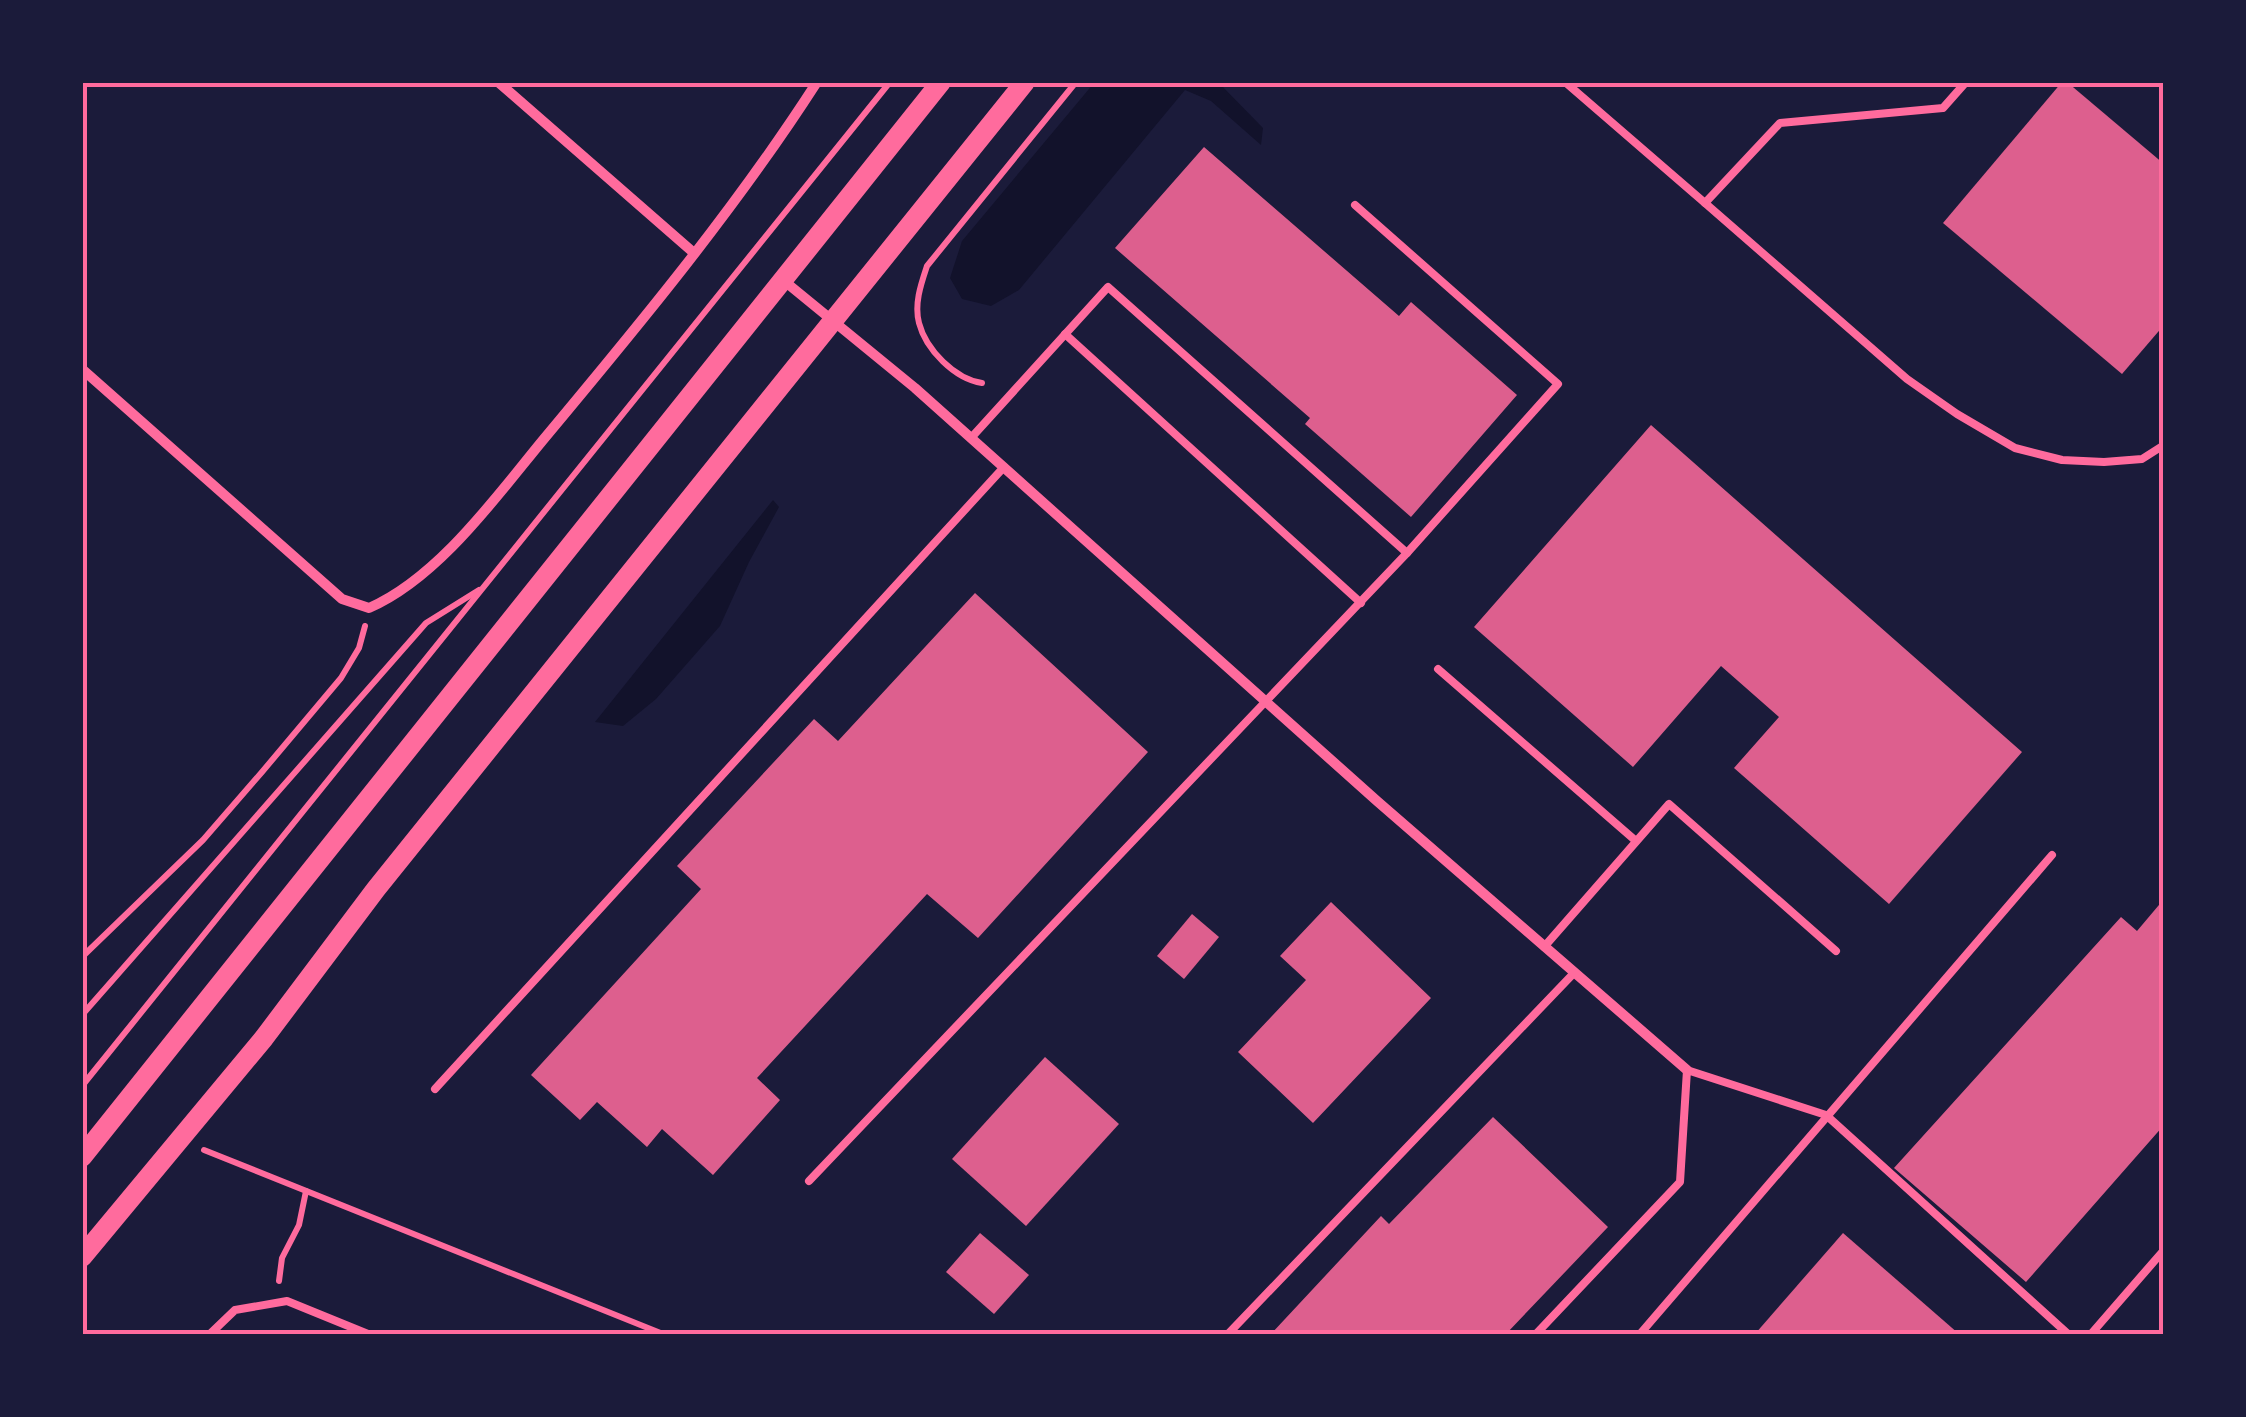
<svg xmlns="http://www.w3.org/2000/svg" width="2246" height="1417" font-family="'Alegreya Sans',sans-serif">
	<style>
		.water { fill: #12122b }
		.building { fill: #dd5f8e }
		.lines { fill: none; stroke-linecap: round; stroke-linejoin: round }
		.path { stroke: #ff6b9d; stroke-width: 6 }
		.service { stroke: #ff6b9d; stroke-width: 8 }
		.minor { stroke: #ff6b9d; stroke-width: 10 }
		.secondary { stroke: #ff6b9d; stroke-width: 20 }
		.neatline { fill: none; stroke: #ff6b9d; stroke-width: 4 }
	</style>
	<rect width="100%" height="100%" fill="#1b1b3a"/>
	<g class="water">
		<path d="M1094,83H1219L1263,128L1261,145L1211,101L1185,90L1019,290L991,306L962,299L950,278L962,241Z"/>
		<path d="M773,500L779,507L749,562L720,626L656,699L623,726L595,722Z"/>
	</g>
	<g class="building">
		<path d="M2062,82H2067L2164,164V325L2122,374L1943,223Z"/>
		<path d="M1204,147L1399,316L1411,302L1517,395L1411,517L1305,424L1310,418L1115,248Z"/>
		<path d="M1651,425L2022,752L1889,904L1734,768L1779,717L1721,666L1633,767L1474,627Z"/>
		<path d="M975,593L1148,752L978,938L927,894L757,1078L780,1100L713,1175L662,1129L647,1147L597,1102L580,1120L531,1075L701,889L677,866L814,719L838,741Z"/>
		<path d="M2164,899V1125L2026,1282L1894,1168L2121,917L2137,931Z"/>
		<path d="M1331,902L1431,998L1313,1123L1238,1052L1306,980L1280,956Z"/>
		<path d="M1192,914L1219,937L1184,979L1157,956Z"/>
		<path d="M1045,1057L1119,1124L1026,1226L952,1159Z"/>
		<path d="M1493,1117L1608,1227L1506,1334H1271L1381,1216L1389,1224Z"/>
		<path d="M980,1233L1029,1275L994,1314L946,1272Z"/>
		<path d="M1843,1233L1959,1334H1755Z"/>
	</g>
	<g class="lines">
		<g class="path">
			<path d="M982,383C955,379 926,350 919,323C914,304 921,284 927,266L1076,82"/>
			<path d="M82,957L203,840L262,772L341,678L359,648L365,626"/>
			<path d="M82,1015L426,623L479,590"/>
			<path d="M82,1086L890,82"/>
			<path d="M204,1150L663,1334"/>
			<path d="M279,1281L282,1258L299,1225L306,1191"/>
		</g>
		<g class="service">
			<path d="M1565,82L1705,203"/>
			<path d="M1966,82L1943,108L1780,123L1705,203L1907,379L1957,414L2015,448L2062,460L2104,462L2142,459L2164,445"/>
			<path d="M1355,205L1558,384L1407,553"/>
			<path d="M1065,334L1361,603"/>
			<path d="M1438,669L1636,841"/>
			<path d="M1544,947L1669,804L1836,951"/>
			<path d="M435,1089L1004,467"/>
			<path d="M809,1181L1407,553L1108,287L971,438"/>
			<path d="M210,1334L235,1310L287,1301L368,1334"/>
			<path d="M1228,1334L1573,974"/>
			<path d="M1536,1334L1680,1182L1687,1070L1826,1115L2068,1334"/>
			<path d="M1640,1334L2052,855"/>
			<path d="M2091,1334L2164,1250"/>
		</g>
		<g class="minor">
			<path d="M498,82L694,253"/>
			<path d="M783,280L915,388L1377,801L1687,1070"/>
			<path d="M82,369L342,599L369,608C438,578 496,497 543,440C639,325 736,208 817,82"/>
		</g>
		<g class="secondary">
			<path d="M82,1157L941,82"/>
			<path d="M82,1257L264,1038L376,889L1025,82"/>
		</g>
	</g>
	<rect width="2246" height="1417" fill="none" stroke="#1b1b3a" stroke-width="170"/>
	<rect x="85" y="85" width="2076" height="1247" class="neatline"/>
</svg>
